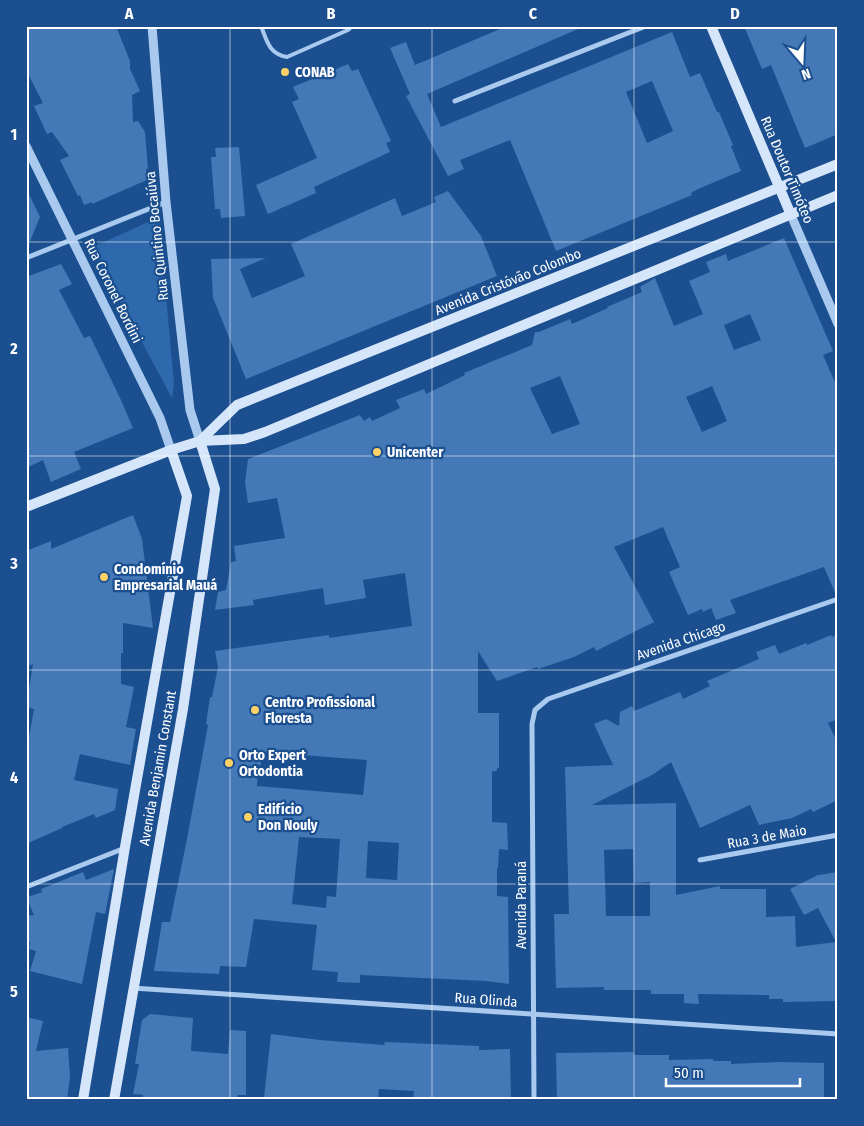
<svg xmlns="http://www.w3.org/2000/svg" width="864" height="1126" font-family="'Fira Sans Condensed',sans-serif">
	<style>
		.green { fill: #2e69ad }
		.building { fill: #4478b7; fill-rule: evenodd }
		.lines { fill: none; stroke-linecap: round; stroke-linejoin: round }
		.service { stroke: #a9c9ee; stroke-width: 4 }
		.minor { stroke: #a9c9ee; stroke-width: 5 }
		.tertiary { stroke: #a9c9ee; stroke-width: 9 }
		.secondary { stroke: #d6e6fa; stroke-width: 10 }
		.grid { fill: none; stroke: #fff; stroke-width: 1; stroke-opacity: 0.55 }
		.poi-dot { fill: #ffd166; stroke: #1b4f8f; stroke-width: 2 }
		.labels { text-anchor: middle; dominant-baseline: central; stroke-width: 4.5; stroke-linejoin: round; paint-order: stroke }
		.poi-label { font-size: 14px; font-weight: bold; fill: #fff; stroke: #1b4f8f; text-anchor: start }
		.street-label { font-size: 14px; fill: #fff; stroke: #1b4f8f }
		.neatline { fill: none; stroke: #fff; stroke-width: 2 }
		.grid-label { font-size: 16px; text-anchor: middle; font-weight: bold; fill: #fff }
	</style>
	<rect width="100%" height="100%" fill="#1b4f8f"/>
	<path class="green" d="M159,217L174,384L172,398L91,248Z"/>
	<g class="building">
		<path d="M26,26H116L130,61V69L140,91L132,95L133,122L138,121L145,132L148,169H146L147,180L92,204V202L84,205L80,195L78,196L60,160L69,156L52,132L47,134L34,106L43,103L26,70Z"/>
		<path d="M507,26H585L427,94L441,127L672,32L690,77L700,73L717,112H719L733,145L731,146L741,171L698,189L691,193L692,195L556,251L510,140L460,160L464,169L448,176L406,96L410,94L390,48L406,42L415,65ZM652,81L673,131L647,143L626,92Z"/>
		<path d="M744,26H838V134L805,148L771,65L762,69Z"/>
		<path d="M348,64L352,71L358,69L391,141L386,143L390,152L314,187L316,193L268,214L256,185L317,158L292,102L299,99L293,87Z"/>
		<path d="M239,147L245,216L221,218L220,209H215L211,157H216L215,148Z"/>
		<path d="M26,188L40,217L26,251Z"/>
		<path d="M448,191L481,236L497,276L246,379L213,298L211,259L266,258L240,269L252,298L305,276L291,244L395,198L402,216L436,202L434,197Z"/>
		<path d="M784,238L833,351L823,355L838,389V595H836L824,567L730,600L736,613L716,620L711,608L703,612L702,609L688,615L669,572L680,567L663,527L614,547L654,622L596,651L594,647L574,657L538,669L537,667L497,681L478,651V713H499V768H497V771H492V822L507,823L508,850L499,849L498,868H497V896L508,897L509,984L486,981L360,975V983L337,982L338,972L312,970L317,925L254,919L246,967L220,966L219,974L154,971L162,922H170L187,839L208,725L206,724L210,697H212L218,667L215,651L329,635V638L412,626L405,573L363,580L366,598L325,605L323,588L253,600L254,605L215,610L218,592L226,590L231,562L236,561L234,546L285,538L277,498L248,503L245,482L248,459L360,415L364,421L370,417L372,421L400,408L396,400L424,389L426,394L465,375L464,373L532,345L535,332H539L570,319L572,324L608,308L607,307L642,292L640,287L655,278L674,326L703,314L689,281L710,272L706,262L726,254L728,261ZM750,314L761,340L734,350L724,325ZM560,376L580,424L552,434L530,388ZM712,386L727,421L702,432L686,397ZM262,752L367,760L363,795L257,786L258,765H261ZM299,837L340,839L336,897L327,896L326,908L292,904ZM368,841L399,843L397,880L366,878Z"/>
		<path d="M61,264L72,284L59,290L84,338L90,336L120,398L133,428L74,452L81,469L51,482L43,460L26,468V277Z"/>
		<path d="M133,515L142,539L153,628L123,623V653H121V684L134,687L126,727L136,729L130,765L80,754L74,780L118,789L115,810L96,818L94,814L62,827V828L26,844V754L34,709L26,707L33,664L26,667V551L51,541V549Z"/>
		<path d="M838,634V719L828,723L838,744V800L813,812L811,809L792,818L759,825L750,805L700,828L671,762L652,775L592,805L676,803V895L720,886V889H766V917L795,916L796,947L836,942L818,908L804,915L790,889L818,875L838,872V1001L783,1002V999H769V995L698,994L699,1004L684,1003V994H651V990H604V987L556,988L554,914H569L565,767L613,765L594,724L606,719L619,726L620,712L632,706L634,711L680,692L683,699L710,686L707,681L759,659L756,652L775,645L779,654L806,643L807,645L831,635L832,637ZM633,849L634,883L650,882V916H606L604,850Z"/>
		<path d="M114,869L105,914L96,912L82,984L30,971L36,951L29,949L30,942H26V916L34,915L28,901L29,900L28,897L42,892L41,889L83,872L86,880Z"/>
		<path d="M150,1014L193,1018L191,1051L228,1054L230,1030L246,1031V1095H238L237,1100H142L143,1095L133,1094L139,1064H135L142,1020Z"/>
		<path d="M26,1017L43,1021L36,1051L68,1048L70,1077L67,1100H26Z"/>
		<path d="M271,1034L320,1040L384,1045L385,1042L479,1046V1050L510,1049L511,1100H413L414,1091L379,1089L378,1100H284L264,1098Z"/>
		<path d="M633,1052L634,1055H669V1060L713,1059V1061H731V1064L778,1062L824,1063V1100H557L556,1053Z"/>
	</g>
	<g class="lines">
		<path class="service" d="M261,26C267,41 269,54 287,57L348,30L352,26"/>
		<g class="minor">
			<path d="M455,101L646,26"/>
			<path d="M26,258L166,202"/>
			<path d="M700,860L838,835"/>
			<path d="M26,887L125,848"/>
			<path d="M132,988L838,1034"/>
			<path d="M534,1100L532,724L535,710L548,699L838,599"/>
		</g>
		<g class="tertiary">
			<path d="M152,26L166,202L190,410L200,441"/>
			<path d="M26,146L160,418L171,450"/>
			<path d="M791,215L838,324"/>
		</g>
		<g class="secondary">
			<path d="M711,26L791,215"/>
			<path d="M200,441L237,405L838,164"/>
			<path d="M26,507L171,450L200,441L244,439L265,432L838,195"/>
			<path d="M83,1100L125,847L187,496L171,450"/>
			<path d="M114,1100L183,709L215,489L200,441"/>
		</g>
	</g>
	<path class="grid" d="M230,26V1100M432,26V1100M634,26V1100M26,242H838M26,456H838M26,670H838M26,884H838"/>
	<g class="poi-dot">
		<circle cx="285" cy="72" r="5"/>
		<circle cx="377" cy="452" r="5"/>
		<circle cx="104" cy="577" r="5"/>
		<circle cx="255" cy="710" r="5"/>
		<circle cx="229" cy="763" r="5"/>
		<circle cx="248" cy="817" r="5"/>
	</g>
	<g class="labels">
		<g class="poi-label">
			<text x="295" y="72">CONAB</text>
			<text x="387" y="452">Unicenter</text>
			<text x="114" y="569">Condomínio<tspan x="114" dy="16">Empresarial Mauá</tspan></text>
			<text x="265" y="702">Centro Profissional<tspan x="265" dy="16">Floresta</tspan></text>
			<text x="239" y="755">Orto Expert<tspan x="239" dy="16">Ortodontia</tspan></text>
			<text x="258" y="809">Edifício<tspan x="258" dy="16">Don Nouly</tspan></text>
		</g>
		<g class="street-label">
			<text transform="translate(787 170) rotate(67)">Rua Doutor Timóteo</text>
			<text transform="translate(157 236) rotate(-96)">Rua Quintino Bocaiúva</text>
			<text transform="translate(508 282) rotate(-22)">Avenida Cristóvão Colombo</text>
			<text transform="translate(113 291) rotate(64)">Rua Coronel Bordini</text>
			<text transform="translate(681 641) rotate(-19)">Avenida Chicago</text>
			<text transform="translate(158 768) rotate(-80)">Avenida Benjamin Constant</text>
			<text transform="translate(767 837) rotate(-10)">Rua 3 de Maio</text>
			<text transform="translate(521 905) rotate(-90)">Avenida Paraná</text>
			<text transform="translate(486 1000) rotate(4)">Rua Olinda</text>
		</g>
	</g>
	<rect width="864" height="1126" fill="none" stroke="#1b4f8f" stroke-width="55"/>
	<g transform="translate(802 62) rotate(161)" stroke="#1b4f8f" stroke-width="4" paint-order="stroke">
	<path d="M0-4L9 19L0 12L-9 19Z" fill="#ffffff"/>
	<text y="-8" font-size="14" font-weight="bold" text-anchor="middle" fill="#ffffff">N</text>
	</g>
	<path d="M666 1078v8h134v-8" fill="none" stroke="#ffffff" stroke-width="2.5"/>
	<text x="674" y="1078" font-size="15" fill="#ffffff" stroke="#1b4f8f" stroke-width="4" paint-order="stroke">50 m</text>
	<rect x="28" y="28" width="808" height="1070" class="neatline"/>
	<g class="grid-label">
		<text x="129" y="19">A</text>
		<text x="331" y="19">B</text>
		<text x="533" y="19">C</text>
		<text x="735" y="19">D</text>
		<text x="14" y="140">1</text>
		<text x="14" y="354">2</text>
		<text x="14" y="569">3</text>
		<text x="14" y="783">4</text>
		<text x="14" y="997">5</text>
	</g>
</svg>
